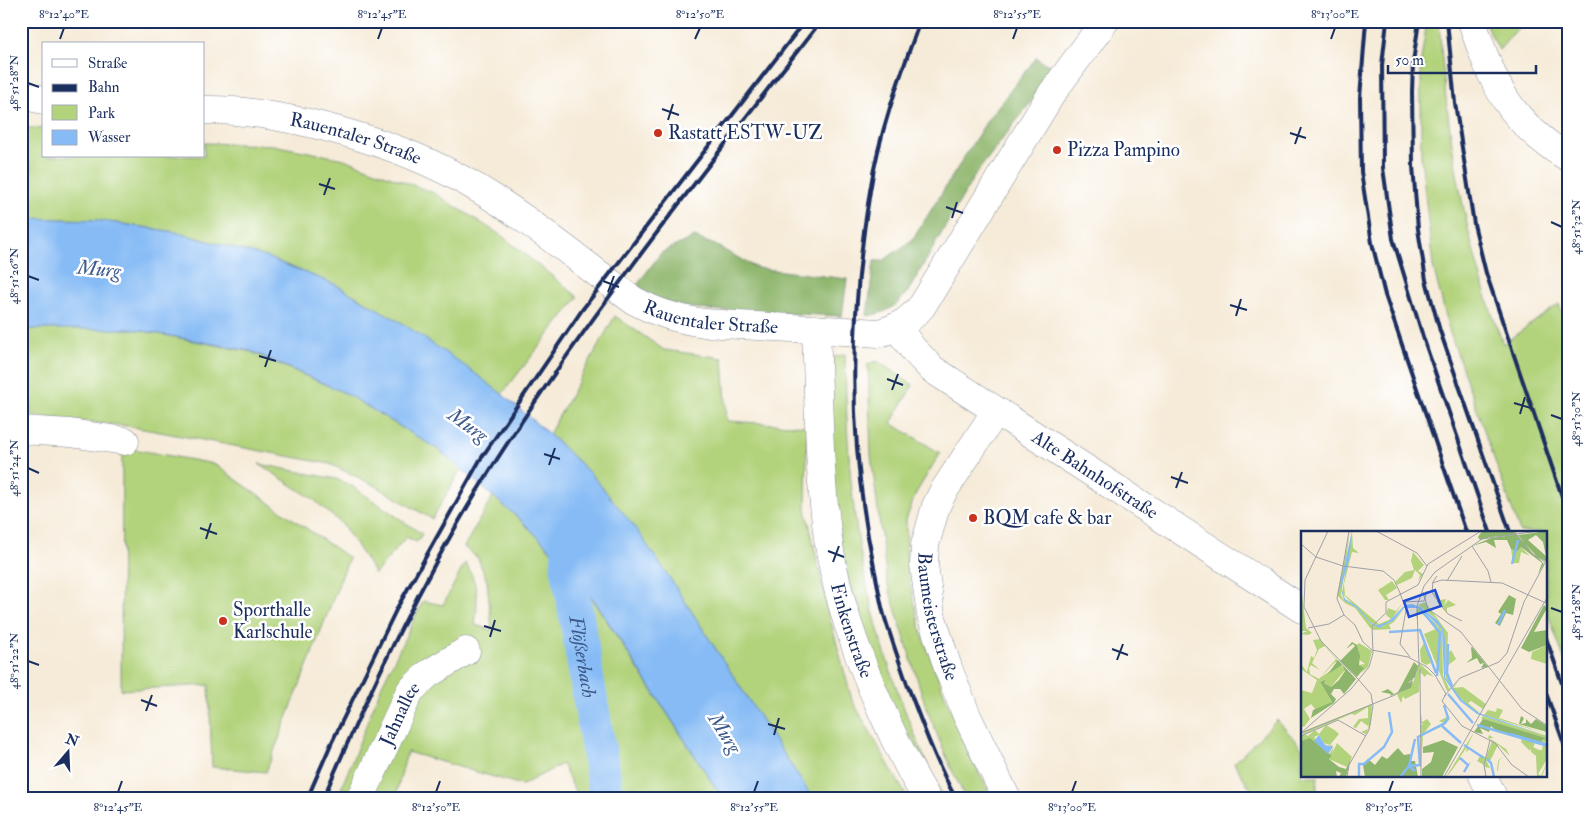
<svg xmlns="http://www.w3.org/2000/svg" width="1590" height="820" font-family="'IM FELL Double Pica',serif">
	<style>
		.green { fill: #b2d37b; stroke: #66816c }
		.forest { fill: #8db56b; stroke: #547264 }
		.water { fill: #86bbf5; stroke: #5075aa }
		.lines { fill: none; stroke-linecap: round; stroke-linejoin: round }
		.river { stroke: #86bbf5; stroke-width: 35 }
		.minor-casing { stroke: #888d9b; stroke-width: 29 }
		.minor { stroke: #fff; stroke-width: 28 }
		.rail { stroke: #1b2f5e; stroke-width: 4 }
		.ticks { fill: none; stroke: #1b2f5e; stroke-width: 2 }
		.poi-dot { fill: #c8321e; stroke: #fff; stroke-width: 2 }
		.labels { text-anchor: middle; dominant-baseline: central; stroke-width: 5; stroke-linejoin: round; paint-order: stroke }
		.poi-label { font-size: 19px; fill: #1b2f5e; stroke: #fff; text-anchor: start }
		.street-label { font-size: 19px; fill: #1b2f5e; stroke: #fff }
		.water-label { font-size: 20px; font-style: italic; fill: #3b598b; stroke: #fff }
		.inset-river { fill: none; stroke: #86bbf5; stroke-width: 2.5 }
		.inset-road { fill: none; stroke: #9ea0a7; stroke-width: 1 }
		.view { fill: #1d4ed8; fill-opacity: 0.15; stroke: #1d4ed8; stroke-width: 2.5 }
		.inset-edge { fill: none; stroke: #1b2f5e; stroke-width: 2.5 }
		.neatline { fill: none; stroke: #1b2f5e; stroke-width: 2 }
		.ticks-label { font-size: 12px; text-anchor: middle; fill: #1b2f5e }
	</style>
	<rect width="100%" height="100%" fill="#fff"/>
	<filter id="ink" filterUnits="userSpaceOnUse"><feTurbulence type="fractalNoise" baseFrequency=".02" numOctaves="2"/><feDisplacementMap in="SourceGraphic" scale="10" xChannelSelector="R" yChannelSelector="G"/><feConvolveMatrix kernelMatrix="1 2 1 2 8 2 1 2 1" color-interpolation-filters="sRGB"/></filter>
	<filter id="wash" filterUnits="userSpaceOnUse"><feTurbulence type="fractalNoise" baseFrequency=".0096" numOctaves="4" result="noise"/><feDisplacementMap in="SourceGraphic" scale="20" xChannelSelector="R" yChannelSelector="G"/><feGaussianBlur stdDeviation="1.12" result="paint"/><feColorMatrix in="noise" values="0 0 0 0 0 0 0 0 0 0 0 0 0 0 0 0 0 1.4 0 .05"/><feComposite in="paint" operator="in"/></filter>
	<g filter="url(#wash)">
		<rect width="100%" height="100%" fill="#f6ebd8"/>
		<g class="green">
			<path d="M1427,21H1439C1446,128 1464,244 1503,344L1559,304L1569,332V673L1546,608V532H1520L1450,333L1433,266L1421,157V60Z"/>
			<path d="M1484,21H1524L1499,50Z"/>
			<path d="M21,127L44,129V156H204V143L273,145L344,159L434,193L502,236L578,297L502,394L402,323L336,285L266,257L175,232L96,220L21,218Z"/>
			<path d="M615,316L664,350L723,358L727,421L807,426L806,509L829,615L852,700L908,799H813L669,577L591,474L549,434Z"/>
			<path d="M47,328L133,329L251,352L345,393L439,450L461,469L432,519L376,486L330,464L128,426L21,415V329Z"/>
			<path d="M845,354C846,420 849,486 860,551C875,637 905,721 944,799H931L883,700L841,554L834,489L828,374L831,358Z"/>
			<path d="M877,361L913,385L891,423L940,453L916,493L906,520L907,569L921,631L947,701L972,760L993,799H966L951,768L927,710L887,582L871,455L868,364Z"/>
			<path d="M122,447L214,464L349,558L266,772L212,767L209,685L121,690Z"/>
			<path d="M259,464L336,479L352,486L422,534L417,542L406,537L375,574L343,525L313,499Z"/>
			<path d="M493,496C530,527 562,560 591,597L723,799H579L562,764L522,785L407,752L395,799H337L382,685L423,601L443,605L465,563C479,584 478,600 475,625L492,630L487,581L478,558L464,547Z"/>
			<path d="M1277,720L1302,748V776H1318L1316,799H1257L1234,763Z"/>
		</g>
		<g class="forest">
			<path d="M1036,58L1056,69L975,175L909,290C895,308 889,312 867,316L874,261H883L913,239L988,119Z"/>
			<path d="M694,237L715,245L757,268L847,279L842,316L708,310L680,306L654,298L637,285L661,253Z"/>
		</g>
		<path class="water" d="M21,218L96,220L175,232L266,257L336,285L402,323L468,368L502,394L549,434L591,474L634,526L669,577L813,799H723L592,597L568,567L524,523L439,450L345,393L251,351L133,329H21Z"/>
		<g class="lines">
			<path class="river" id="s1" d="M571,518L568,567L607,799"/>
		</g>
	</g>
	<g filter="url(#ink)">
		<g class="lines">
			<defs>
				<g id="minor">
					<path d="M1472,21C1492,84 1510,123 1569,158"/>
					<path d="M21,95L44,100"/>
					<path id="s2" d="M204,110C239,109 275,116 309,123C346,132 383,143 418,158C497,191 564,249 633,300C657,313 677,319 704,323L879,333C898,328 909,321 922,306L1052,93L1105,21"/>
					<path id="s3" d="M897,327L913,349L932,369L1302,609"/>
					<path id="s4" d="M816,329C819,401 818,474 829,545C838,603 858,658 882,711C895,741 910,771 927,799"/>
					<path id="s5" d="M996,411L943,492L936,506L925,545L924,565L931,615L948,668L967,716L1007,799"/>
					<path d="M21,430L70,433L125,441"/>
					<path d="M1483,776L1494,799"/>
					<path id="s6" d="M360,799L410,691L428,674L466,651"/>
				</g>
			</defs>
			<use href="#minor" class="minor-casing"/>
			<use href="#minor" class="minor"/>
			<g class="rail">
				<path d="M920,21C900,76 879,133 870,191C849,317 848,448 875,572C878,586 880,601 884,615C891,638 899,661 907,684C922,724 936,762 956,799"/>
				<path d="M1366,21L1360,98L1361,172L1372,243L1385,295L1466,532"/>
				<path d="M1387,21L1382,65L1383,168L1393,239L1424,340L1490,532"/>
				<path d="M1419,21L1413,62L1412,92L1413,166L1418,229L1426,280L1440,331L1510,532"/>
				<path d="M1447,21L1455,103L1474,224L1486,273L1567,511"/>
				<path d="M1546,638L1569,703"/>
				<path d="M1546,693L1569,758"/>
				<path d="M307,799L331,744L397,608L480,460L582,310L805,21"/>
				<path d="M323,799C372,685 425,572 492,467C591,312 708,166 821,21"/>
			</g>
		</g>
	</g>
	<path class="ticks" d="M60,39L64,28M378,39L382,28M695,39L700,28M1013,39L1017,28M1331,39L1335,28M28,83L39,87M662,109L679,115M668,120L673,104M1290,133L1306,138M1295,144L1301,127M319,184L335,189M324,195L330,178M946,207L963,213M952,218L957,202M1551,222L1562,227M28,276L39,280M603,281L619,287M608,292L614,276M1230,305L1247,310M1236,316L1241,299M259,356L276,361M265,367L271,350M887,379L903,385M892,390L898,374M1514,403L1531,408M1520,414L1525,397M1551,415L1562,419M544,454L560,459M549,465L555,448M28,468L39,473M1171,477L1188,483M1176,488L1182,472M200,528L217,534M206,539L211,523M828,551L844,557M833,562L839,546M1551,608L1562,612M484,626L501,631M490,637L495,620M1112,649L1128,655M1117,660L1123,644M28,661L39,665M141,700L157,706M146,711L152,695M768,724L785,729M774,735L779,718M118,792L122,781M436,792L440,781M754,792L758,781M1072,792L1076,781M1389,792L1393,781"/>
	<g class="poi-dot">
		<circle cx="658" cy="133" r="5"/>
		<circle cx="1057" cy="150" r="5"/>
		<circle cx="973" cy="518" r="5"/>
		<circle cx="223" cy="621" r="5"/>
	</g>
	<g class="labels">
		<g class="poi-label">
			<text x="668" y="133">Rastatt ESTW-UZ</text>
			<text x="1067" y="150">Pizza Pampino</text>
			<text x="983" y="518">BQM cafe &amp; bar</text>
			<text x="233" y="610">Sporthalle<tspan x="233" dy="22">Karlschule</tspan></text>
		</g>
		<g class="street-label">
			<text stroke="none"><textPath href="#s2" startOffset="155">Rauentaler Straße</textPath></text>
			<text stroke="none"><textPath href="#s2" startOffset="560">Rauentaler Straße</textPath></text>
			<text stroke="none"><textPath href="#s3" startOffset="249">Alte Bahnhofstraße</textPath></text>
			<text stroke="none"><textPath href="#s5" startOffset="226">Baumeisterstraße</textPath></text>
			<text stroke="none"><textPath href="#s4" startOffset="305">Finkenstraße</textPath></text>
			<text stroke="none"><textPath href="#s6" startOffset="94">Jahnallee</textPath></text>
		</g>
		<g class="water-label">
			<text transform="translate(99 269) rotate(5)">Murg</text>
			<text transform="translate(468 425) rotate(35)">Murg</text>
			<text stroke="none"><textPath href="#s1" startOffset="140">Flößerbach</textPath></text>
			<text transform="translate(725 733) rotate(57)">Murg</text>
		</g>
	</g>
	<g transform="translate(1301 531)">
		<rect width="246" height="246" fill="#f6ebd8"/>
		<path d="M49,0L40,64L42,68L56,77L69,92L78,96L92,90L104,77L93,91L88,94L90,98L72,99L71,96L70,98L54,77L44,72L36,64ZM51,0L52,17L58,22L51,21L43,53L44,64L78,93L90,88L85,84L87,77L95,80L102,72L89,90L83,94H77L70,92L41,62ZM220,16L229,25L220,21L218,32H212L210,18ZM112,21L123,34L117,40L122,43L117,50L119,44L114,39L111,47L96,54L94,51L104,41L113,39L110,30ZM91,50L96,57L85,64L88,69H84L77,59ZM0,54L5,97L11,102L7,104L0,103L6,100H0ZM131,60L139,69L145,68L143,75L147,69L155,74L146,77V82ZM124,71L147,102L146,123L150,119L155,128L145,136L150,157L143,142V103L135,88L117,74ZM116,76L141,98L142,145L149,159L146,160L123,103L137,97L119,81L116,82L117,93L115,84ZM19,108L38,131H34L19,147L39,133L44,139L30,156L23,152L24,148L19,151L31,171L16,180L10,173L3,178L9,188L3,196L0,195V159L11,162L16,149L0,138V133L6,141L10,125L13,127L16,119L12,109ZM24,115L35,128L18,148L9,143L8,137L10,134L19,139L11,132L18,118ZM124,110L130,132L125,134L120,131L119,119ZM58,112L71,120L67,136L60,142L62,137L58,134L64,133L56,127L50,135L41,131L50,122L54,125L58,122L56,114ZM246,114V133L230,128L231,121ZM118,132L133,146L126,143L124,146L119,141L118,161L104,168L102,165L100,172L96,163L112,152ZM157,150L153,157L162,156L185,173L182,178L170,170L167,172L180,183L166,174L151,158ZM71,173L70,193L65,203L60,201L67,198L68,193L67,195L60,190L55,197L52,196L58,188L67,187V176L54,184L50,183L3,203L7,205L14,199L18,203L25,194L35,200L38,203L29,214L23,212L26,215L31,214L32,216H27L24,214L18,204L13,206L26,223L9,208L0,210L3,200ZM143,175L149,188L142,195L122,204L120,236V194L123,192L120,193V182L121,191L126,188L130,193L123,202L143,192L138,190L146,186ZM196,177L202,179L198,187L246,203L183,184L187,179L195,181ZM182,185L246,205V207L244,212L240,210L245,207L180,188ZM173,201L166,216L180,225L185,226L191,210L187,207L188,204L193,207H188L205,218L209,225L197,214L189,230L193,240H196L197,230L203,224L198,230L197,240H193L194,246L190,232L185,229L189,237L184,236L185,246L183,234L176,230L179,225L168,218L165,222L166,216L159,226L167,233L170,231L166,237L167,234L159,228L148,243L145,246ZM221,207L232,210L233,213L235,211L232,216L238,219H241L242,214L246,216V228L237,243L240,245L246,231L241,246H236L235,225L230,221V217L229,220L220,211ZM36,212L51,226L46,236L28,228L31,225L28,223L33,216L31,223Z" fill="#b2d37b" fill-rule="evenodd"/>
		<path d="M181,0H212L243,33L237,43L241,32L220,16L216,20L210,18L206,9H193L195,17L185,11L171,15L190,7L213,4L190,6L179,9L177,6ZM246,0V31L233,24L217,4ZM235,4L242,11L245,25L227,9ZM208,64L215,68L212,84L205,82L199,95L194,92L200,83L197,81ZM243,74L246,77L233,101L246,99V114L228,121L220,117ZM51,111L56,114L59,125L58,134L63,137L56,146L39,130L54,115L52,113L45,118ZM170,116L172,117L187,136L180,137L183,132L179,133L176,127L165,132L171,127ZM37,129L55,148L43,163L39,158H33L30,163L35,168L33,172L10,187L12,179L31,171L19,151L25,148L23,152L30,156L38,149L44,140L41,134L27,143ZM113,131L117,135L114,146L107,152L112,150L110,157L89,165L90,163L80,161L87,158L93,163L97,161ZM220,185L223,187L220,193L225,192V188L230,193L235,188L246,195V201L218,193ZM182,188L245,207L240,210L246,214L195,200L190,195L188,201L179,197L182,203L173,201ZM9,207L31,225L28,228L38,236L45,238L50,227L45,246H38L40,242L35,240L36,246H0V210ZM142,209L157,216L141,246H121V238L130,231L133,221L122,222V216ZM97,217L103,224L109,223L110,230H114L117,246H64L62,234L67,228L74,234L81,225L86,228Z" fill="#8db56b" fill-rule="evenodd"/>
		<path d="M51,0L48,29L40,57L44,68L57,76L70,92L77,94L87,91L104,74L111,73L119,76L137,90L142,98L144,109V146L161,169L178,182L246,205L176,183L159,170L143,147L141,98L119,77H103L92,90L79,96L81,98L69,92L56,77L43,69L39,55ZM18,204L24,214L32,216L27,223L13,210Z" fill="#86bbf5"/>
		<path class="inset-river" d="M211,33L217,9M118,76L139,102L136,145M197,94L204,79M88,101L119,99L135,142M147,113L146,142L151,155M147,163L172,192M176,194L247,215M141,195L160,212M209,203L247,214M163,214L183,227M159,227L167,234L163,241M186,228L190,232L193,246M114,240L108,235L114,208M58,246V233H63L83,216L91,201L88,181M99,246L108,235L119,234L117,206L144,192L147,187L143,174"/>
		<path class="inset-road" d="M27,0L4,49L3,76L20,110L57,148M48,0L42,35L82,40L93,49L100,64M75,0L116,22L126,35M213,0L229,21L247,33M0,13L15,26L42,35L36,68L43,84L54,94L62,111L71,119L107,126L126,136L134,144L145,163L143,165M171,15L187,40L190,51M136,45L132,51L131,61L140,75M146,50L161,25M131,52L141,49L201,52L247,73M122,61L127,78L160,101L221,178L247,195M99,62L105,79L99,113L109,126M136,70L147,83L161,90M102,71L123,70L126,60M7,97L28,93L43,84M119,138L120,246M145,163L159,147L198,131L206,122L223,71L244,32M145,163L141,170L161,195L194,212L211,234L228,246M0,202L50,158L68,136L72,122L71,95L85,82V71L117,54L127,33L180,0M0,202L94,164L109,153L118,134L116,75L123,55L134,41L181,8L237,0M0,205L37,189L65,205M46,246L48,234L68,199L72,175L70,163L57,148M143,246L247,65M185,246L183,234L189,209"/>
		<path class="view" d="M134,59L140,75L108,86L103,70Z"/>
		<rect width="246" height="246" class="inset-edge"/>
	</g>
	<rect width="1590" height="820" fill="none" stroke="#fff" stroke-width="55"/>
	<rect x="42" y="42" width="162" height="115" fill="#ffffff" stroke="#a4acbf"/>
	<rect x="52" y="59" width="25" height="8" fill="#ffffff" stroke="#a4acbf"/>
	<text x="88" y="68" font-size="15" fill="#1b2f5e">Straße</text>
	<rect x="52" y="84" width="25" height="8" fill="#1b2f5e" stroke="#a4acbf"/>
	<text x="88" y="92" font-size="15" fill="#1b2f5e">Bahn</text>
	<rect x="52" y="105" width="25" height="15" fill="#b2d37b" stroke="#a4acbf"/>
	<text x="88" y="118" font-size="15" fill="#1b2f5e">Park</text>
	<rect x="52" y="130" width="25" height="15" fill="#86bbf5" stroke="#a4acbf"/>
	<text x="88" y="142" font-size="15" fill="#1b2f5e">Wasser</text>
	<g transform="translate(68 752) rotate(19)" stroke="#ffffff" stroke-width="4" paint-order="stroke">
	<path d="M0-4L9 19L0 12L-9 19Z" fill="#1b2f5e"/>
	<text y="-8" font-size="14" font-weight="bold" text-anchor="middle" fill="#1b2f5e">N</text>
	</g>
	<path d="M1388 65v8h148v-8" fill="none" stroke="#1b2f5e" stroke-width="2.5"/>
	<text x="1395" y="65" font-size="15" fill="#1b2f5e" stroke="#ffffff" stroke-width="4" paint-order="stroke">50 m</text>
	<rect x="28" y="28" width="1534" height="764" class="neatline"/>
	<g class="ticks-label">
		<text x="64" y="18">8°12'40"E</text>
		<text x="382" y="18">8°12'45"E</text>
		<text x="700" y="18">8°12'50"E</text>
		<text x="1017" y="18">8°12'55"E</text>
		<text x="1335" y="18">8°13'00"E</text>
		<text transform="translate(14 83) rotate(-90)" y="4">48°51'28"N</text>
		<text transform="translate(1576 227) rotate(-90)" y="4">48°51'32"N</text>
		<text transform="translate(14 276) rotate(-90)" y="4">48°51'26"N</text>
		<text transform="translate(1576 419) rotate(-90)" y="4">48°51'30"N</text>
		<text transform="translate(14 468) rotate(-90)" y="4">48°51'24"N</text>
		<text transform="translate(1576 612) rotate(-90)" y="4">48°51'28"N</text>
		<text transform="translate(14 661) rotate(-90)" y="4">48°51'22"N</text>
		<text x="118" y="811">8°12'45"E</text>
		<text x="436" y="811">8°12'50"E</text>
		<text x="754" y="811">8°12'55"E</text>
		<text x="1072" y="811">8°13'00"E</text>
		<text x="1389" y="811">8°13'05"E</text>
	</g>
</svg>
